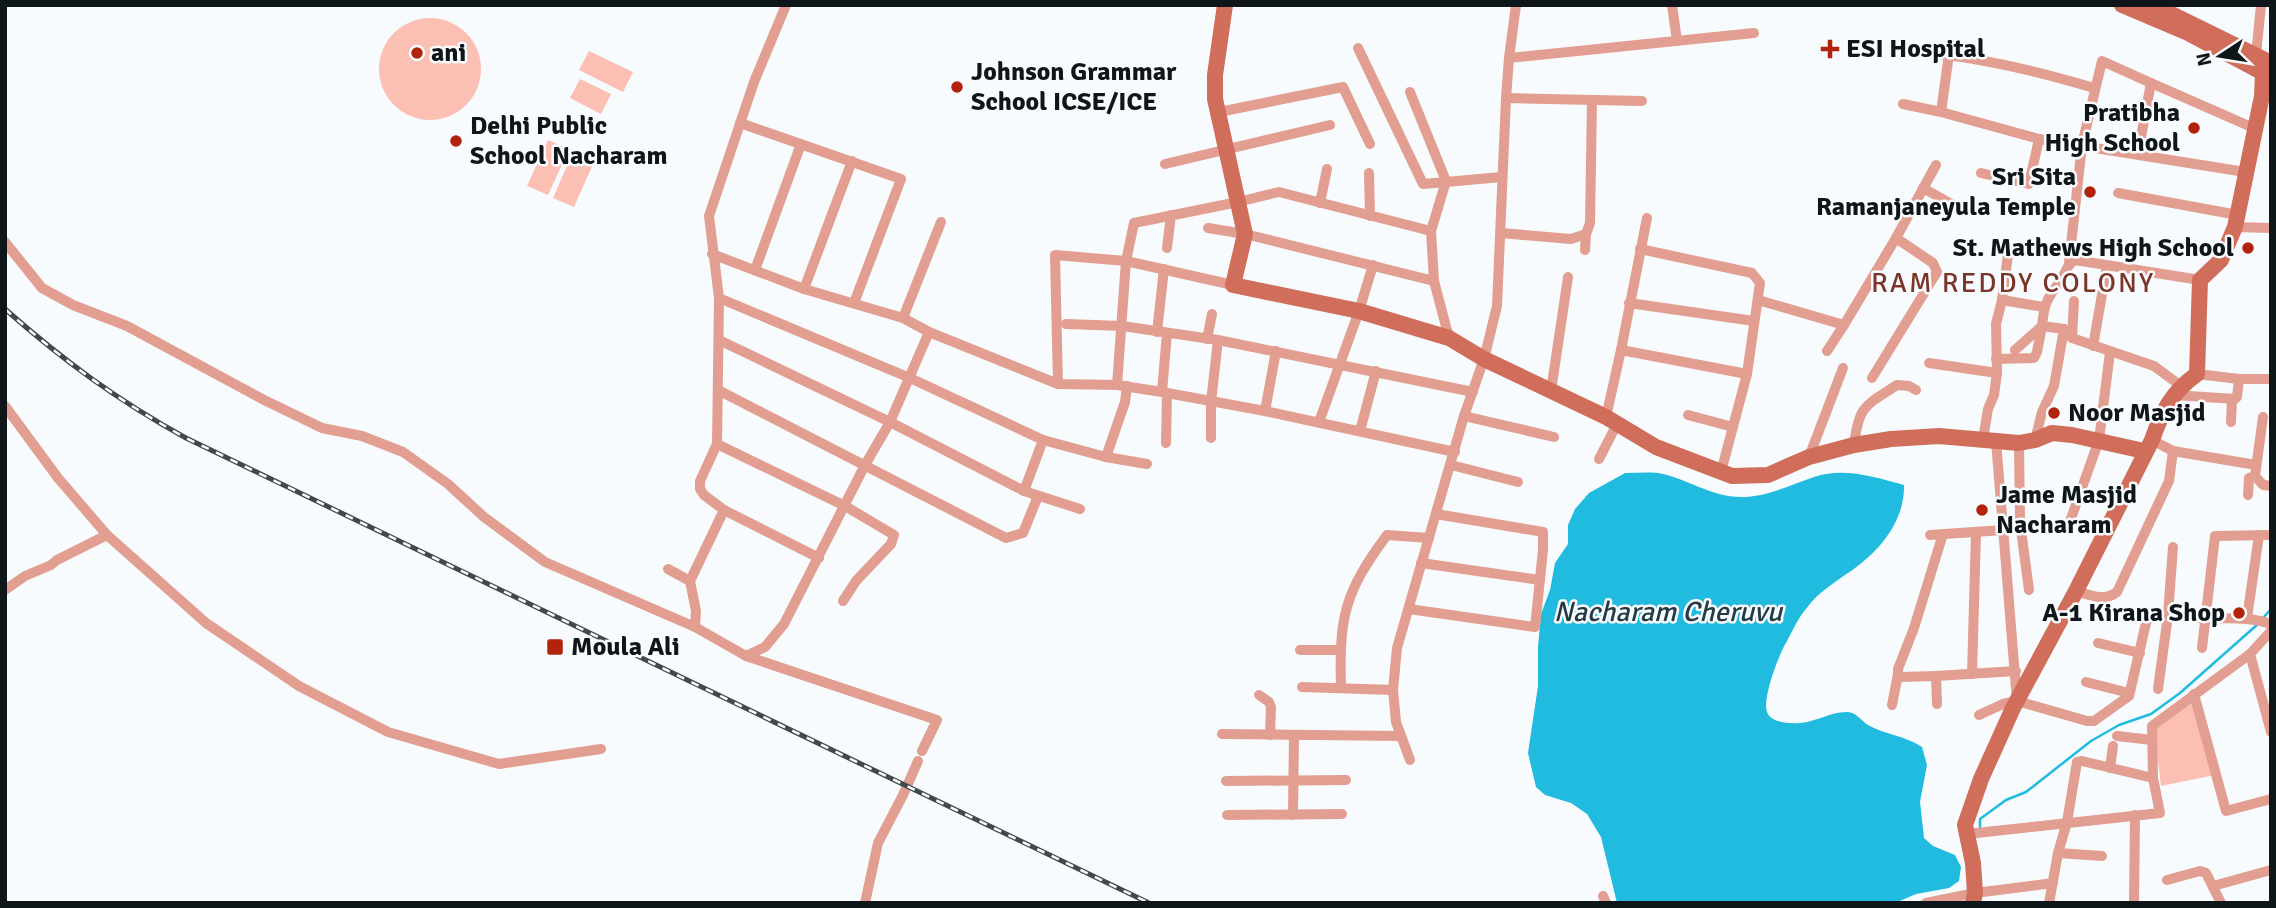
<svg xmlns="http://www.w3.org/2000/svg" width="2276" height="908" font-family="Signika,sans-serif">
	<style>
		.green { fill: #fcbfb3 }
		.water { fill: #20bbdf }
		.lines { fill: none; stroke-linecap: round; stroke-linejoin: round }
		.stream { stroke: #20bbdf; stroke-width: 2.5 }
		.street { stroke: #e29e90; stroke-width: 10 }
		.secondary { stroke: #d06e5b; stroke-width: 16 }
		.rail-casing { stroke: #42494c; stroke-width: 5 }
		.rail { stroke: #f7fbfd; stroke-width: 2.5; stroke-dasharray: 8; stroke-linecap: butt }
		.poi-dot { fill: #b1240b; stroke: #f7fbfd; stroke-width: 2.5 }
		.labels { text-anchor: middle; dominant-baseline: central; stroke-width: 5; stroke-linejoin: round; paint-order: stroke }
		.poi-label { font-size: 26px; font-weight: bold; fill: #0e1619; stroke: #f7fbfd; text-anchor: start }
		.neighbourhood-label { font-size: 28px; letter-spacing: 2px; fill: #7a3528; stroke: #f7fbfd }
		.water-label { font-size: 28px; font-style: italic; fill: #243b43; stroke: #f7fbfd }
	</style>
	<rect width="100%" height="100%" fill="#f7fbfd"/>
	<g class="green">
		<circle cx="430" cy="69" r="51"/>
		<path d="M589,51L633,72L623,92L579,70Z"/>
		<path d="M580,79L611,94L601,114L570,98Z"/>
		<path d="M548,140L569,149L548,195L527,186Z"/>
		<path d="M573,152L594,162L574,207L553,198Z"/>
		<path d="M2194,700L2215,775L2161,786L2154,727Z"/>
	</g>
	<path class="water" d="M1625,473C1636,473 1647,472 1658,473C1686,478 1711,497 1741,497C1767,497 1790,485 1814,477C1844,467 1874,477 1904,485C1905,517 1884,546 1859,565C1841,579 1819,590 1806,609C1798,618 1793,630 1787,641C1779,654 1762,698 1767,712C1771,723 1790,724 1800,723C1816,722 1830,712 1846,712C1857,712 1860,720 1868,725C1883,734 1906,736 1922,747L1927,765L1920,802L1924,838L1933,846L1955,855L1961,867L1959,881L1949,888L1916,894L1895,903H1617L1601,837L1587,814L1571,803L1545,795L1536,787L1528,753L1538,686V647L1541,614L1550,590L1555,563L1568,544V525L1575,509L1589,493Z"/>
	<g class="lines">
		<g class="stream">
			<path d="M2262,619L2271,609"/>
			<path d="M1980,827V819L2006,800L2026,792L2091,741L2119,725L2151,714L2180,693L2258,624"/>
		</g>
		<g class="street">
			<path d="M786,5L754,82L709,216L719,298L717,444L700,481V489L704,495L724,510L819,558"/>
			<path d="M1672,5L1677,41"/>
			<path d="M1358,48L1423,184L1502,177"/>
			<path d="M1915,52C1976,56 2036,71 2094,88"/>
			<path d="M2256,55L2261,5"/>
			<path d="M1509,58L1754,33"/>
			<path d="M1410,92L1446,181L1431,231L1434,281L1449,338"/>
			<path d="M1506,98L1642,101"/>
			<path d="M1903,104L1941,112L2039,139L2245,172"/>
			<path d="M1219,112L1343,87L1370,144"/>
			<path d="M1941,112L1949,54"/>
			<path d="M740,123L901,179L854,303"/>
			<path d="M2138,153L2151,83L2256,129"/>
			<path d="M1165,164L1330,125"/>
			<path d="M1369,173L1370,216"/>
			<path d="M1981,173L2029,184L2039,139"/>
			<path d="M1923,188L1955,206"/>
			<path d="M2118,193L2238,215"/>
			<path d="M1320,203L1327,169"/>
			<path d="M2235,227L2271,228"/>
			<path d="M1208,228L1245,234L1434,281"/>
			<path d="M1501,233L1571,239L1586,234"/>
			<path d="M5,242L42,288L73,305L127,326L264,400L322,428L362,436L403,452L448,484L484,517L545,562L695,627L746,656L937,720L922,751"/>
			<path d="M1167,248L1171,215"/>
			<path d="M1640,249L1752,273L1760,283L1747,374L1721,472"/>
			<path d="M1585,250L1586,234L1590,223L1592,100"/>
			<path d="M712,254L804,289L903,318L929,332L1058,384L1117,385L1162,392L1265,411L1455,452"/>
			<path d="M2069,263L2082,145L2102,61L2151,83"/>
			<path d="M755,270L801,144"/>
			<path d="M804,289L852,161"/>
			<path d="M719,298L910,378L1043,440L1106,457L1147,464"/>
			<path d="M1758,300L1844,325L1827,351"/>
			<path d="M2002,300L2044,307"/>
			<path d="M1629,303L1754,321"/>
			<path d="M903,318L941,222"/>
			<path d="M1066,324L1122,326L1218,340L1473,392"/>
			<path d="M1844,325L1896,238L1936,165"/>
			<path d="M1157,332L1164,269"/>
			<path d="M2072,338L2074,301"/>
			<path d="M1207,339L1212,314"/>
			<path d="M719,340L890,422L1024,491L1080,509"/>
			<path d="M2093,346L2107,266"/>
			<path d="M1621,350L1747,374"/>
			<path d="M2015,350L2042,326C2044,306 2046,299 2059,283C2065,275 2066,265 2075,260L2200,280"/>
			<path d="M1996,359L2034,358L2037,352L2042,326L2064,329L2072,338L2154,366L2181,386"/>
			<path d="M1929,363L1997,373"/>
			<path d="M2197,374L2239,379H2271"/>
			<path d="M1872,378L1937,272L1933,263L1896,238"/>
			<path d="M1058,384L1055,255L1126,261L1233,285"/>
			<path d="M1117,385L1126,261L1134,223L1238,202L1279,192L1431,231"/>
			<path d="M718,390L1006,538L1023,533L1038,496"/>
			<path d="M1551,391L1568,277"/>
			<path d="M1162,392L1167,333"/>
			<path d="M2174,395L2235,399L2237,397L2239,379"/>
			<path d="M5,406L58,478L107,535L206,623L299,686L388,732L499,764L601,749"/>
			<path d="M1265,411L1276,351"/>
			<path d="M1688,415L1733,427"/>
			<path d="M1464,416L1554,437"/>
			<path d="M1606,417L1621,350L1647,218"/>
			<path d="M2263,417L2255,476L2263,485L2271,486"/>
			<path d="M1319,422L1359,311L1373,265"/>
			<path d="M2231,422L2232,399"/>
			<path d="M1360,431L1376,371"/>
			<path d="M1211,438V402L1218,340"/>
			<path d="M1983,439L1988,409L1994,395L1997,373L1996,324L2002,300L2009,247"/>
			<path d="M2035,440L2042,412L2054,386L2064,329"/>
			<path d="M2152,440L2173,451L2256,465"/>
			<path d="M1996,441L2017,701L2087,721H2094L2129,696L2146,623L2149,618C2168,615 2185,617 2205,618C2228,619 2249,616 2271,624"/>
			<path d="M1166,443L1167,393"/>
			<path d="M2019,443L2020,522L2029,590"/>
			<path d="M717,444L845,506L894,535L891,544L856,581L843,601"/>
			<path d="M1854,445C1859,405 1865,406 1897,385L1909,386L1916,390"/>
			<path d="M1106,457L1125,402L1127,386"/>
			<path d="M1809,457L1843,368"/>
			<path d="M1599,459L1617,424"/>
			<path d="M1451,465L1518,482"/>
			<path d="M1024,491L1043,440"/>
			<path d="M2248,495L2249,478L2255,476"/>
			<path d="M2068,527L2099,440L2110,352"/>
			<path d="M1930,535L2003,530"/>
			<path d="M1421,563L1540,580"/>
			<path d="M668,569L690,581"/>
			<path d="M5,590L25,576L51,565L57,560L107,535"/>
			<path d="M2076,591C2090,595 2104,602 2117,592L2169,481L2173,451"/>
			<path d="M1409,609L1535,627L1543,550V532L1436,514"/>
			<path d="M2247,618L2259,535"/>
			<path d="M695,627L696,611L690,581L724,510"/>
			<path d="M2098,643L2140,653"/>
			<path d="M2202,648L2215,536L2271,535"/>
			<path d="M1300,650H1340"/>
			<path d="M2250,654L2271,732"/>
			<path d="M746,656L765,647L784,624L865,465L890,422L929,332"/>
			<path d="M1972,674L1976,533"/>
			<path d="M1936,676L1901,677L1898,674V669L1914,628L1943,534"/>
			<path d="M2086,682L2129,693"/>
			<path d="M1302,687L1393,690"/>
			<path d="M1341,688C1339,617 1344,593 1387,535L1429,538"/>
			<path d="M2158,689L2168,615L2173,547"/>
			<path d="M2194,694L2226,811L2271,799"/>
			<path d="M1259,695L1269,702L1271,707L1270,735"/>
			<path d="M1937,704L1936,676L2016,671"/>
			<path d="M1892,705L1898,674"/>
			<path d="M1979,715L2003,704L2017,701"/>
			<path d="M1222,734L1401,736"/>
			<path d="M2117,736L2152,740"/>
			<path d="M1410,760L1396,722L1393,690L1397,648L1464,416L1484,359L1497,306L1506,98L1509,58L1516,5"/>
			<path d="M2110,768L2113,746"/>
			<path d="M1226,781L1346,780"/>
			<path d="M1227,815L1342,814"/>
			<path d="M1293,815L1294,736"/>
			<path d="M1967,834L2160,813L2153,778L2152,726L2250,654L2271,631"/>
			<path d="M2058,853L2102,856"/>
			<path d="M2167,880L2200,871L2206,873L2221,903"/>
			<path d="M2213,886L2271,870"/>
			<path d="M1603,896L1606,903"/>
			<path d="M865,903L878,843L903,795L918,761"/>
			<path d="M1926,903L1975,893L2053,883"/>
			<path d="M2049,903L2058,853L2067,822L2077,762L2082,761L2153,778"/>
			<path d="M2134,903L2135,815"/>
		</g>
		<g class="secondary">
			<path d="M1225,5L1215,75V99L1245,234L1233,285L1359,311L1449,338L1484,359L1606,417L1656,447L1732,476L1768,475L1809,457L1854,445L1891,439L1939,436L2019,443L2035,440L2052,433L2072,435L2144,451"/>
			<path d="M2122,5L2188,33L2271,77"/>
			<path d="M2153,5L2271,63"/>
			<path d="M1973,903L1975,893L1973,863L1965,825L1981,779L2013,708L2076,591L2152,440C2162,411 2172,392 2197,374L2200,280L2221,260L2235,227L2262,96L2263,73"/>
		</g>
		<defs>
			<path id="rail" d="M5,309C64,361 117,400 186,438L1149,903"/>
		</defs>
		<use href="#rail" class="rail-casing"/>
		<use href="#rail" class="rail"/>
	</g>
	<g class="poi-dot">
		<path d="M1826.5 38.5h7v7h7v7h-7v7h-7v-7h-7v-7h7z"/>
		<circle cx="417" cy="53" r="7"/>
		<circle cx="957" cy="87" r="7"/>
		<circle cx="2194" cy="128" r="7"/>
		<circle cx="456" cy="141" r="7"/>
		<circle cx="2090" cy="192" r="7"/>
		<circle cx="2248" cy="248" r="7"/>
		<circle cx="2054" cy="413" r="7"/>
		<circle cx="1982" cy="510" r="7"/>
		<circle cx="2239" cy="613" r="7"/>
		<rect x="546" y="638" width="18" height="18" rx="3.5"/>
	</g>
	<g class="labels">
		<g class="poi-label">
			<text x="1846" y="49">ESI Hospital</text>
			<text x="431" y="53">ani</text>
			<text x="971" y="72">Johnson Grammar<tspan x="971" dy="30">School ICSE/ICE</tspan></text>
			<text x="2180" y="113" text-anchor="end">Pratibha<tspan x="2180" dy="30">High School</tspan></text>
			<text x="470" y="126">Delhi Public<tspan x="470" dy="30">School Nacharam</tspan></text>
			<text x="2076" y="177" text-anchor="end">Sri Sita<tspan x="2076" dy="30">Ramanjaneyula Temple</tspan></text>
			<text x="2234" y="248" text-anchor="end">St. Mathews High School</text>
			<text x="2068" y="413">Noor Masjid</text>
			<text x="1996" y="495">Jame Masjid<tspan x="1996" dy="30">Nacharam</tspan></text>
			<text x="2225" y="613" text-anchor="end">A-1 Kirana Shop</text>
			<text x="571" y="647">Moula Ali</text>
		</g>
		<g class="neighbourhood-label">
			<text x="2013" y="283">RAM REDDY COLONY</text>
		</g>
		<g class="water-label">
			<text x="1668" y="612">Nacharam Cheruvu</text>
		</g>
	</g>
	<rect width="2276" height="908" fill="none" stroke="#0e1619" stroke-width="14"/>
	<g transform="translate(2220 56) rotate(258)" stroke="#f7fbfd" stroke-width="5" paint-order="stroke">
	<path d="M0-5L12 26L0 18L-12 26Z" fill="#0e1619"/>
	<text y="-10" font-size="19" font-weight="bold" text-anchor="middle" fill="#0e1619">N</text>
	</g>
</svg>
